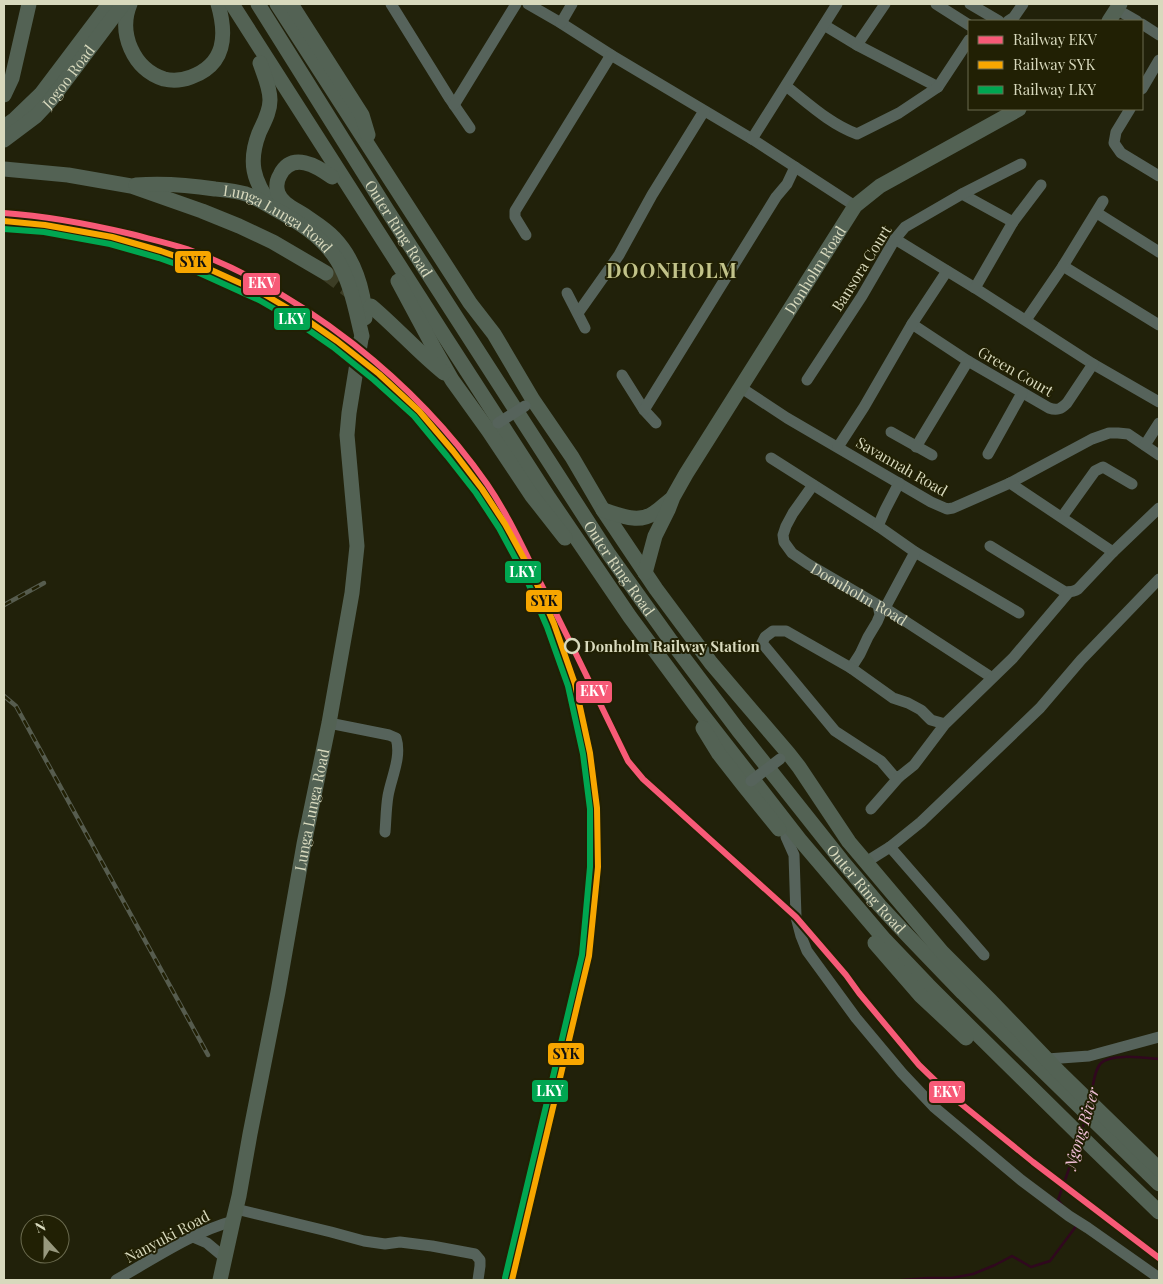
<svg xmlns="http://www.w3.org/2000/svg" width="1163" height="1284" font-family="'Playfair Display',serif">
	<style>
		.lines { fill: none; stroke-linecap: round; stroke-linejoin: round }
		.stream { stroke: #30081e; stroke-width: 2.5 }
		.major-tunnel { stroke: #3c3d25; stroke-width: 15; stroke-dasharray: 15 8; stroke-linecap: butt }
		.minor { stroke: #56635b; stroke-width: 11 }
		.major { stroke: #536254; stroke-width: 15 }
		.rail-casing { stroke: #565c4e; stroke-width: 4.5 }
		.rail { stroke: #212004; stroke-width: 2.5; stroke-dasharray: 8; stroke-linecap: butt }
		.minor-bridge { stroke: #56635b; stroke-width: 11 }
		.rail-1-casing { stroke: #212004; stroke-width: 10 }
		.rail-2-casing { stroke: #212004; stroke-width: 10 }
		.rail-3-casing { stroke: #212004; stroke-width: 10 }
		.rail-1 { stroke: #f75a77; stroke-width: 6 }
		.rail-2 { stroke: #f7a600; stroke-width: 6 }
		.rail-3 { stroke: #00a651; stroke-width: 6 }
		.stop-dot { fill: #212004; stroke: #d8d9bd; stroke-width: 2.5 }
		.labels { text-anchor: middle; dominant-baseline: central; stroke-width: 4; stroke-linejoin: round; paint-order: stroke }
		.street-label { font-size: 15px; fill: #d8d9bd; stroke: #212004 }
		.stop-label { font-size: 15px; font-weight: bold; fill: #d8d9bd; stroke: #212004; text-anchor: start }
		.water-label { font-size: 16px; font-style: italic; fill: #f1c0d7; stroke: #212004 }
		.district-label { font-size: 20px; font-weight: bold; letter-spacing: 1px; fill: #c2c389; stroke: #212004 }
		.line-badge { stroke: #212004; stroke-width: 2 }
		.badge-label { font-size: 14px; text-anchor: middle; font-weight: bold; fill: #fff }
		.pale-badge-label { font-size: 14px; text-anchor: middle; font-weight: bold; fill: #111 }
	</style>
	<rect width="100%" height="100%" fill="#21210a"/>
	<g class="lines">
		<g class="stream">
			<path d="M1091,1096C1093,1087 1094,1070 1101,1063C1111,1053 1146,1058 1159,1059"/>
			<path d="M1082,1130L1085,1119"/>
			<path d="M1062,1205L1058,1200L1078,1143"/>
			<path d="M902,1280L928,1278H952L973,1274L995,1265L1012,1256L1031,1267L1050,1261L1077,1225"/>
		</g>
		<path class="major-tunnel" d="M326,273L355,295"/>
		<g class="minor">
			<path d="M391,4L450,99L470,128"/>
			<path d="M528,4L561,23L611,55L752,139L855,206"/>
			<path d="M936,4L969,25"/>
			<path d="M970,4L999,21"/>
			<path d="M1116,9L1137,21"/>
			<path d="M1008,21L1014,17L1023,4"/>
			<path d="M561,23L572,4"/>
			<path d="M1142,24L1159,35"/>
			<path d="M824,25L857,45L938,87"/>
			<path d="M857,45L885,4"/>
			<path d="M786,86C809,104 830,124 857,134L899,113L938,87L969,40"/>
			<path d="M1142,89L1159,60"/>
			<path d="M454,105L516,4"/>
			<path d="M1130,109L1116,132L1114,143L1121,153L1159,176"/>
			<path d="M752,139L837,4"/>
			<path d="M962,194L1013,222"/>
			<path d="M1097,213L1159,252"/>
			<path d="M526,235L515,217V211L611,55"/>
			<path d="M895,239L975,288L1093,364L1159,402"/>
			<path d="M1063,266L1159,325"/>
			<path d="M975,288L1013,222L1041,185"/>
			<path d="M567,293L585,328"/>
			<path d="M578,313L619,255L652,195L704,111"/>
			<path d="M1026,320L1063,266L1103,201"/>
			<path d="M912,324L968,361L1049,408C1057,411 1061,409 1067,403L1093,364"/>
			<path d="M622,375L644,410L656,423"/>
			<path d="M807,380L862,296L895,239L905,227L962,194L1021,164"/>
			<path d="M740,387L787,418L931,502L947,509L953,508L1010,483L1092,439L1109,433H1118L1128,434L1159,455"/>
			<path d="M644,410L776,197L787,184L795,167"/>
			<path d="M891,432L932,455"/>
			<path d="M1145,445L1159,423"/>
			<path d="M838,447L864,407L912,324L947,271"/>
			<path d="M916,447L968,361"/>
			<path d="M988,454L1022,393"/>
			<path d="M771,458L878,526"/>
			<path d="M899,483L885,510L878,526L915,552L1019,613"/>
			<path id="s1" d="M813,485L793,513L786,526L783,535L784,542L792,553L808,564L878,605L885,608L991,677"/>
			<path d="M1062,517L1095,471L1103,467L1132,484"/>
			<path d="M990,546L1065,592C1070,592 1074,592 1078,589L1113,552L1010,483"/>
			<path d="M1113,552L1159,508"/>
			<path d="M885,608L915,552"/>
			<path d="M851,668L860,654L868,637L877,622L880,615L878,605"/>
			<path d="M329,723L389,735L396,738C402,757 391,778 388,796C386,808 386,820 385,832"/>
			<path d="M945,724L931,720L921,710L908,703L893,698L851,668L786,631H773L765,637L762,643L835,731L881,761L893,775L899,777L914,765L945,724L1013,658L1069,592"/>
			<path d="M871,809L899,777"/>
			<path d="M786,837L794,855L796,917L801,936L807,951L856,1018L902,1073L934,1107L1021,1180L1069,1216L1088,1228L1159,1278"/>
			<path d="M890,847L984,955"/>
			<path d="M866,862L890,847L921,822L1040,708L1081,660L1159,579"/>
			<path d="M1047,1059L1089,1056L1159,1037"/>
			<path d="M236,1209L331,1232L364,1241L385,1244L400,1242L432,1246L475,1254L480,1260V1266L478,1280"/>
			<path d="M193,1237L207,1243L225,1258"/>
			<path d="M116,1280C152,1260 193,1232 233,1221"/>
		</g>
		<g class="major">
			<path d="M130,4C118,33 133,69 164,79C172,81 183,80 191,77C226,64 227,35 218,4"/>
			<path d="M232,4L445,337L549,498L630,617L698,709L800,840L885,940L928,985L968,1025L1096,1151L1159,1212"/>
			<path id="s2" d="M258,4L387,210L608,553L671,641L738,730L842,861L880,906L908,936L963,993L1159,1184"/>
			<path d="M277,4L470,303L494,334L533,400L572,457L603,510L656,589L711,663L788,753L799,767L849,842L942,952L990,1000L1060,1073L1159,1169"/>
			<path d="M291,4L362,115L368,135"/>
			<path d="M1109,21L1120,4"/>
			<path d="M260,63C264,75 270,87 270,100C270,112 264,122 259,133C248,162 253,180 271,205"/>
			<path d="M4,95L12,78L29,4"/>
			<path d="M4,127L15,119L41,94L109,4"/>
			<path id="s3" d="M4,140L36,116L50,101L123,4"/>
			<path d="M4,169L68,175L131,186L202,211L239,226L273,242L326,273"/>
			<path d="M332,177C317,166 292,151 280,175C277,180 276,187 278,193C282,204 295,209 304,215C314,222 326,229 334,238C354,259 364,289 365,318"/>
			<path id="s4" d="M136,185C162,183 189,185 215,189C225,190 236,191 246,194C255,197 264,203 273,208C297,221 322,236 337,260C351,282 356,312 362,336"/>
			<path d="M398,281L435,350L452,380L488,430L532,496L565,538"/>
			<path d="M371,306C396,327 418,352 444,373"/>
			<path d="M603,510C620,515 638,524 654,513C660,509 665,504 670,500"/>
			<path id="s5" d="M645,573L655,536L668,510L673,497L686,474L855,206L880,186L1019,109"/>
			<path d="M703,728L719,754L744,786L779,829"/>
			<path d="M875,943L921,996L966,1038"/>
			<path id="s6" d="M220,1280L233,1221L239,1196L250,1134L278,992L304,844L329,723L352,593L357,546L347,435L349,413L361,339"/>
		</g>
		<defs>
			<g id="rail">
				<path d="M4,605L44,583"/>
				<path d="M4,696L16,706L208,1055"/>
			</g>
		</defs>
		<use href="#rail" class="rail-casing"/>
		<use href="#rail" class="rail"/>
		<g class="minor-bridge">
			<path d="M498,423L525,406"/>
			<path d="M751,781L780,759"/>
		</g>
		<defs>
			<path id="rail-1" d="M4,213C47,216 89,224 131,234C150,239 168,243 187,249C303,292 416,382 487,484C507,513 522,546 538,578C569,638 598,700 628,761L643,779L796,917L846,975L859,993L919,1065L949,1094L1033,1162L1159,1258"/>
			<path id="rail-2" d="M4,221L45,225L112,237L161,251L198,264L262,293L301,316L337,341L379,374L419,411L453,451L482,489L505,524L533,575L554,624L575,684L590,753L597,808L598,867L589,956L512,1280"/>
			<path id="rail-3" d="M4,229L44,232L110,244L159,258L195,271L259,300L297,322L333,347L374,380L414,416L447,456L476,493L499,528L526,578L547,627L568,686L583,754L590,809V867L582,955L505,1278"/>
		</defs>
		<use href="#rail-1" class="rail-1-casing"/>
		<use href="#rail-2" class="rail-2-casing"/>
		<use href="#rail-3" class="rail-3-casing"/>
		<use href="#rail-1" class="rail-1"/>
		<use href="#rail-2" class="rail-2"/>
		<use href="#rail-3" class="rail-3"/>
	</g>
	<circle class="stop-dot" cx="572" cy="646" r="7"/>
	<g class="labels">
		<g class="street-label">
			<text stroke="none"><textPath href="#s3" startOffset="91">Jogoo Road</textPath></text>
			<text stroke="none"><textPath href="#s4" startOffset="150">Lunga Lunga Road</textPath></text>
			<text stroke="none"><textPath href="#s2" startOffset="265">Outer Ring Road</textPath></text>
			<text transform="translate(861 268) rotate(-58)">Bansora Court</text>
			<text stroke="none"><textPath href="#s5" startOffset="349">Donholm Road</textPath></text>
			<text transform="translate(1016 371) rotate(30)">Green Court</text>
			<text transform="translate(902 466) rotate(30)">Savannah Road</text>
			<text stroke="none"><textPath href="#s2" startOffset="670">Outer Ring Road</textPath></text>
			<text stroke="none"><textPath href="#s1" startOffset="158">Doonholm Road</textPath></text>
			<text stroke="none"><textPath href="#s6" startOffset="479">Lunga Lunga Road</textPath></text>
			<text stroke="none"><textPath href="#s2" startOffset="1075">Outer Ring Road</textPath></text>
			<text transform="translate(167 1236) rotate(-28)">Nanyuki Road</text>
		</g>
		<g class="stop-label">
			<text x="584" y="646">Donholm Railway Station</text>
		</g>
		<g class="water-label">
			<text transform="translate(1081 1128) rotate(-73)">Ngong River</text>
		</g>
		<g class="district-label">
			<text x="672" y="269">DOONHOLM</text>
		</g>
	</g>
	<g class="line-badge">
		<rect x="174" y="250" width="38" height="24" rx="5" fill="#f7a600"/>
		<rect x="242" y="272" width="39" height="24" rx="5" fill="#f75a77"/>
		<rect x="273" y="307" width="38" height="24" rx="5" fill="#00a651"/>
		<rect x="504" y="560" width="38" height="24" rx="5" fill="#00a651"/>
		<rect x="525" y="589" width="38" height="24" rx="5" fill="#f7a600"/>
		<rect x="575" y="680" width="38" height="24" rx="5" fill="#f75a77"/>
		<rect x="547" y="1042" width="38" height="24" rx="5" fill="#f7a600"/>
		<rect x="531" y="1079" width="38" height="24" rx="5" fill="#00a651"/>
		<rect x="928" y="1080" width="38" height="24" rx="5" fill="#f75a77"/>
	</g>
	<g class="badge-label">
		<text x="262" y="288">EKV</text>
		<text x="292" y="324">LKY</text>
		<text x="523" y="577">LKY</text>
		<text x="594" y="696">EKV</text>
		<text x="550" y="1096">LKY</text>
		<text x="947" y="1097">EKV</text>
	</g>
	<g class="pale-badge-label">
		<text x="193" y="267">SYK</text>
		<text x="544" y="606">SYK</text>
		<text x="566" y="1059">SYK</text>
	</g>
	<rect width="1163" height="1284" fill="none" stroke="#d8d9bd" stroke-width="10"/>
	<rect x="968" y="20" width="175" height="90" fill="#212004" stroke="#6a6a4e"/>
	<rect x="978" y="36" width="25" height="8" fill="#f75a77" stroke="#6a6a4e"/>
	<text x="1013" y="45" font-size="15" fill="#d8d9bd">Railway EKV</text>
	<rect x="978" y="61" width="25" height="8" fill="#f7a600" stroke="#6a6a4e"/>
	<text x="1013" y="70" font-size="15" fill="#d8d9bd">Railway SYK</text>
	<rect x="978" y="86" width="25" height="8" fill="#00a651" stroke="#6a6a4e"/>
	<text x="1013" y="95" font-size="15" fill="#d8d9bd">Railway LKY</text>
	<g transform="translate(45 1239) rotate(339)"><circle r="24" fill="#212004" stroke="#6a6a4e"/>
	<path d="M0-4L9 19L0 12L-9 19Z" fill="#98997e"/>
	<text y="-8" font-size="14" font-weight="bold" text-anchor="middle" fill="#d8d9bd">N</text>
	</g>
</svg>
